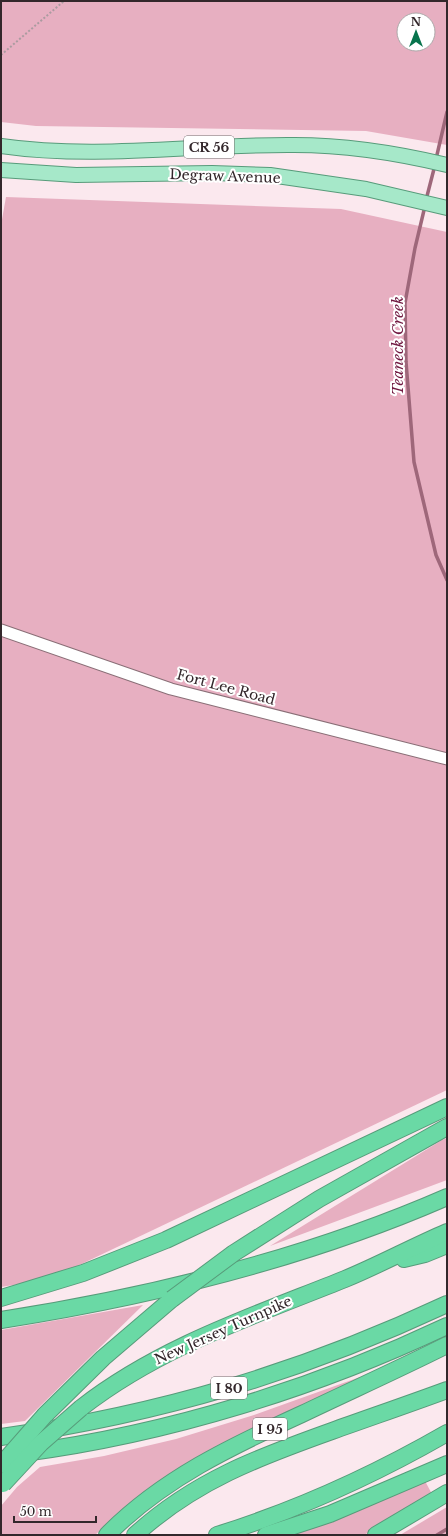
<svg xmlns="http://www.w3.org/2000/svg" width="448" height="1536" font-family="'Libre Baskerville',serif">
	<style>
		.green { fill: #e7afc1; fill-rule: evenodd }
		.lines { fill: none; stroke-linecap: round; stroke-linejoin: round }
		.stream { stroke: #9e677a; stroke-width: 3.5 }
		.minor-casing { stroke: #896e76; stroke-width: 13 }
		.major-casing { stroke: #579b7a; stroke-width: 16 }
		.highway-casing { stroke: #579b7a; stroke-width: 18 }
		.path { stroke: #ab9ba0; stroke-width: 2; stroke-dasharray: 2 2; stroke-linecap: butt }
		.minor { stroke: #fff; stroke-width: 11 }
		.major { stroke: #a6e8c9; stroke-width: 14 }
		.highway { stroke: #6ad9a5; stroke-width: 16 }
		.highway-bridge-casing { stroke: #579b7a; stroke-width: 18; stroke-linecap: butt }
		.highway-bridge { stroke: #6ad9a5; stroke-width: 16 }
		.labels { text-anchor: middle; dominant-baseline: central; stroke-width: 4; stroke-linejoin: round; paint-order: stroke }
		.shield { fill: #fff; stroke: #70686b; stroke-width: 1 }
		.shield-label { font-size: 13px; font-weight: bold; fill: #33272b }
		.street-label { font-size: 14px; fill: #33272b; stroke: #fff }
		.water-label { font-size: 15px; font-style: italic; fill: #711941; stroke: #fff }
	</style>
	<rect width="100%" height="100%" fill="#fbe8ee"/>
	<g class="green">
		<path d="M1,1H447V145L366,131L36,126L1,122ZM404,20H428V44H404Z"/>
		<path d="M6,197L341,209L447,232V1090L50,1279L1,1287V225Z"/>
		<path d="M447,1138V1180L270,1246L442,1140Z"/>
		<path d="M143,1305L25,1421L1,1424V1330Z"/>
		<path d="M360,1377L361,1379L106,1525L95,1535H1V1506L17,1487L40,1467L104,1456L176,1439L254,1415Z"/>
		<path d="M425,1481L433,1496L364,1535H285Z"/>
		<path d="M447,1507V1535H400Z"/>
	</g>
	<g class="lines">
		<g class="stream">
			<path d="M436,159L447,112"/>
			<path d="M426,200L435,165"/>
			<path d="M425,206L415,248L405,303L406,362L414,462L436,555L447,580"/>
			<path d="M437,1535L447,1529"/>
		</g>
		<defs>
			<path id="minor" d="M1,630L171,689L447,759"/>
			<g id="major">
				<path d="M1,146C98,160 197,144 294,145C346,145 397,153 447,165"/>
				<path d="M1,170L76,175L212,173L270,175L366,189L447,208"/>
			</g>
			<g id="highway">
				<path d="M234,1253L319,1199L447,1127"/>
				<path d="M404,1259L425,1254L447,1245"/>
				<path d="M1,1298L83,1273L166,1240L447,1107"/>
				<path d="M1,1320C154,1296 305,1259 447,1197"/>
				<path d="M81,1408C159,1347 253,1316 345,1279C379,1265 412,1247 447,1232"/>
				<path d="M45,1415L103,1358L172,1299"/>
				<path d="M1,1437C160,1414 302,1372 447,1304"/>
				<path d="M24,1453C168,1434 316,1388 447,1326"/>
				<path d="M107,1535C162,1479 232,1446 302,1414C350,1391 399,1369 447,1345"/>
				<path d="M135,1535C194,1481 259,1457 332,1431C371,1417 409,1404 447,1390"/>
				<path d="M217,1535C297,1510 374,1475 447,1433"/>
				<path d="M266,1535L330,1514L447,1464"/>
				<path d="M376,1535L447,1493"/>
			</g>
		</defs>
		<use href="#minor" class="minor-casing"/>
		<use href="#major" class="major-casing"/>
		<use href="#highway" class="highway-casing"/>
		<path class="path" d="M1,55L64,1"/>
		<use href="#minor" class="minor"/>
		<use href="#major" class="major"/>
		<use href="#highway" class="highway"/>
		<defs>
			<g id="highway-bridge">
				<path d="M172,1299L234,1253"/>
				<path d="M1,1465L45,1415"/>
				<path d="M3,1484L41,1443L81,1408"/>
			</g>
		</defs>
		<use href="#highway-bridge" class="highway-bridge-casing"/>
		<use href="#highway-bridge" class="highway-bridge"/>
	</g>
	<g class="labels">
		<g class="shield">
			<rect x="184" y="136" width="50" height="22" rx="3"/>
			<rect x="211" y="1377" width="36" height="22" rx="3"/>
			<rect x="253" y="1418" width="34" height="22" rx="3"/>
		</g>
		<g class="shield-label">
			<text x="209" y="147">CR 56</text>
			<text x="229" y="1388">I 80</text>
			<text x="270" y="1429">I 95</text>
		</g>
		<g class="street-label">
			<text transform="translate(225 176) rotate(2)">Degraw Avenue</text>
			<text transform="translate(226 687) rotate(15)">Fort Lee Road</text>
			<text transform="translate(223 1330) rotate(-24)">New Jersey Turnpike</text>
		</g>
		<g class="water-label">
			<text transform="translate(397 346) rotate(-90)">Teaneck Creek</text>
		</g>
	</g>
	<rect width="448" height="1536" fill="none" stroke="#33272b" stroke-width="4"/>
	<g transform="translate(416 32)"><circle r="19" fill="#ffffff" stroke="#ada9aa"/>
	<path d="M0-3L7 15L0 10L-7 15Z" fill="#07744d"/>
	<text y="-6" font-size="11" font-weight="bold" text-anchor="middle" fill="#33272b">N</text>
	</g>
	<path d="M14 1516v6h82v-6" fill="none" stroke="#33272b" stroke-width="2"/>
	<text x="20" y="1516" font-size="12" fill="#33272b" stroke="#ffffff" stroke-width="3" paint-order="stroke">50 m</text>
</svg>
